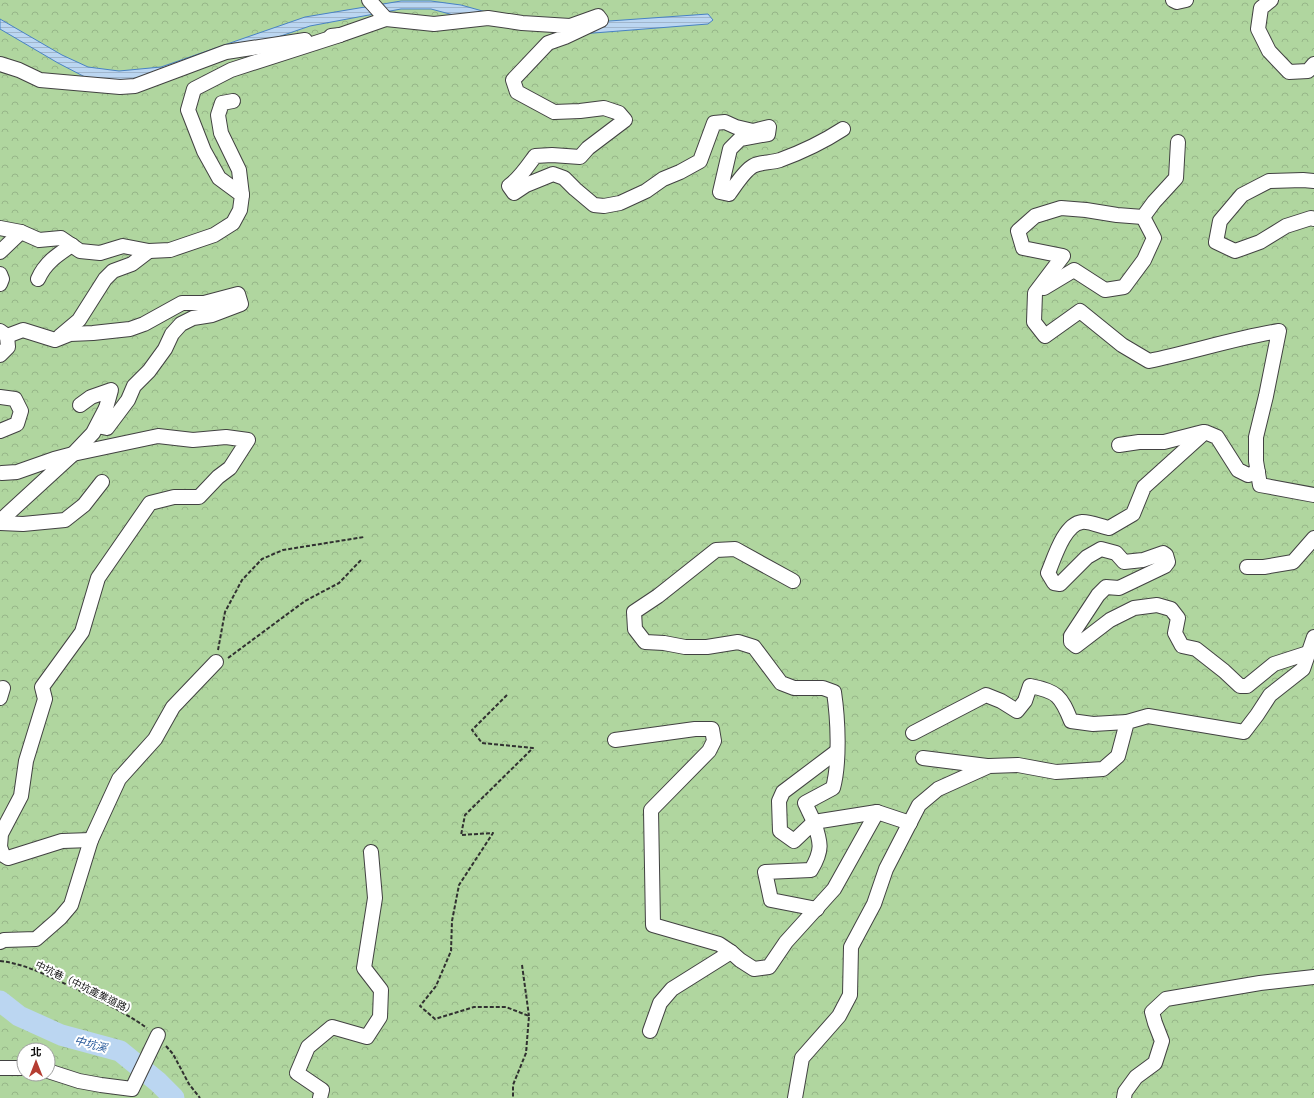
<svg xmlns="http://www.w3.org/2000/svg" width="1314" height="1098" font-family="Literata,'Noto Sans TC',serif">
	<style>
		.forest { fill: url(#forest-crowns); fill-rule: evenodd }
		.water { fill: url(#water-rules); stroke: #4882c3 }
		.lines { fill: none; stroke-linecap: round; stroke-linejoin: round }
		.river { stroke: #bbd6f1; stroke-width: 21 }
		.minor-casing { stroke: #424242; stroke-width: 16 }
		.path { stroke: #313131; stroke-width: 2; stroke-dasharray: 4 2; stroke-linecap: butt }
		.minor { stroke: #fff; stroke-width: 14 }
		.labels { text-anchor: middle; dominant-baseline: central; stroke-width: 4; stroke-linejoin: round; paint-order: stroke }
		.street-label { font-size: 10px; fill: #0f0f0f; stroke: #fff }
		.water-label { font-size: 11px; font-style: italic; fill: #225598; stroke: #fff }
	</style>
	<defs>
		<pattern id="forest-crowns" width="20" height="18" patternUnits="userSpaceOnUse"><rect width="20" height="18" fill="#b0d69f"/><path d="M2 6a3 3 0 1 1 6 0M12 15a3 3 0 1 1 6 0" fill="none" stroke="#96b688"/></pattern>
		<pattern id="water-rules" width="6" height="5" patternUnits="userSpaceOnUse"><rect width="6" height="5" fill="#bbd6f1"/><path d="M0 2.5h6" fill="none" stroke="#a0b6cd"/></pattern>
	</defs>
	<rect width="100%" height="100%" fill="#fefdf3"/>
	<path class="forest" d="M0,0H1314V1098H0ZM24,1050H48V1074H24Z"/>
	<path class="water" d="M401,1H431L461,5L504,17L581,23L708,14L713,20L708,24L581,34L534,30L461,17L431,9H401L310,26L161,77L119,81L85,77L58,63L0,29V19L62,55L88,67L119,71L161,67L305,17Z"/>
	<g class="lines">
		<path class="river" d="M0,1001L19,1016L61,1035L120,1051L158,1082L174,1098"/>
		<defs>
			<g id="minor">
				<path d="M1173,0L1177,2L1186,0"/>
				<path d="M1271,0L1261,8L1258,29L1269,51L1289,72L1308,71L1314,64"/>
				<path d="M386,19L434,24L488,18L522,23L570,26L598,16L601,20L565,37L548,43L513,80L517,92L554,112L580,111L604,108L619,113L625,120L588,148L580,157L552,155L535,156C527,167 520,178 509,186L514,193L526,185L553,174L564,178L575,189L594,205L604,206L620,203L646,191L663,179L680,172L700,161L714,123L725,122L736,127L753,131L769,127L768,134L740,139L730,149L720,192L729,194C735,186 744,171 753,166C760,162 771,163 780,160C802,152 823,142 843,129"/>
				<path d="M331,36L340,35L386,19L369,0"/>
				<path d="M0,64L19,70L40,80L120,87L135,86L226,52L305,40"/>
				<path d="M233,101L222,103L218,115L221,133L239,170L242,195"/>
				<path d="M1178,142L1176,178L1154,202L1143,217L1117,215L1086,210L1061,208L1035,216L1018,231L1023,248L1063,256L1035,293L1034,322L1045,336L1080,311L1122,345L1149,361C1193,352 1235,338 1279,331L1266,396L1256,437V461L1260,485L1314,495"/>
				<path d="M1314,181L1303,180L1269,181L1242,195L1220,221L1216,242L1235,251L1260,242L1286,226L1311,218L1314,219"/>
				<path d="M0,228L21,232L39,240L61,238L80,251L100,253L123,246L149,251L170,250L214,235L233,223L240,210L242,195L219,178L204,151L188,110L194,89L231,70L340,35"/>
				<path d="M0,252L21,232"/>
				<path d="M0,274L2,279L0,284"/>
				<path d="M38,279C45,263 57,255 72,245"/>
				<path d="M1044,288L1074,270L1105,290L1124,287L1144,260L1154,238L1143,217"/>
				<path d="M7,336L23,330L55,340L70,334L93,333L130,329L144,324L182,303H204L238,294L241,304L212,315L193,318L181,324L172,334L165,349L149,371L134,386L128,400L107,428L102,427L106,408"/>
				<path d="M60,336L79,320L105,279L113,271L132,264L149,251"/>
				<path d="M0,355L8,347L7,336L0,331"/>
				<path d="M0,397L15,399L21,411L17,424L0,431"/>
				<path d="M1119,445L1139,442H1164L1203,432"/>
				<path d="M73,454L158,436L193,440L226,437L248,440L230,468L218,477L199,497H174L150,503L98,578L82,632L42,687L45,699L26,761L21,796L1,834L0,847L3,855L8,858L62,841L91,840"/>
				<path d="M73,454L93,433L106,408L111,390L91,397L80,405"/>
				<path d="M1258,472L1248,475L1238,470L1217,437L1205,432L1144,487L1133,514L1109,528C1103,527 1088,521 1082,522C1064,524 1054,559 1048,573L1054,583L1060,584L1087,557L1101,549L1116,553L1124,562L1143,560L1163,553L1166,555L1168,562L1165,566L1119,588L1106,587L1098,595L1071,636V642L1076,646L1110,620L1134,608L1157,605L1171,609L1178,618L1175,633L1182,646L1196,649L1224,671L1240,686H1247L1274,664L1308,653"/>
				<path d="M0,521L73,454L54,459L17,472L2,473"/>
				<path d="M0,523L23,524L65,520L84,505L102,482"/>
				<path d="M1247,567H1264L1293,562L1314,538"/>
				<path d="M793,581L735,549L716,550L658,596L634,612L635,629L645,642L664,643L685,647H707L738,642L754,647L781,683L794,688H823L834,692C838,719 840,762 833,788L805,803L814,822L877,812L910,823"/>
				<path d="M0,689L3,688L0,698"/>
				<path d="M913,733L986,695L1001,701L1017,711L1025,701L1030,686C1057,691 1061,696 1071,721L1093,724L1127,722"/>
				<path d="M615,740L695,729H712L714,741L709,751L651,810L653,925L719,944L731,952L740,960L754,969L769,967L786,942L834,889L877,812"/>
				<path d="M923,758L987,766"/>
				<path d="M817,909L771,900L765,872L811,870C823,850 821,843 814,822L794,841L780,831L779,801L783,792L836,752"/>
				<path d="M0,942L4,940L36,939L60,918L71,905L91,840L119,779L155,739L173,707L216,662"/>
				<path d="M650,1031L660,1003L672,989L731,952"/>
				<path d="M0,1068H24"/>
				<path d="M48,1071L79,1081L101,1085L132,1089L158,1035"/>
				<path d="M320,1098L322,1090L297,1073L308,1047L332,1027L367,1037L380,1017L381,990L364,968L375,898L371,852"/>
				<path d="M795,1098L802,1058L839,1016L850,995L851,947L874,904L886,869L919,805L938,789L989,766L1018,765L1056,772L1103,769L1118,756L1127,722L1148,716L1244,732L1257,715L1270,695L1303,669L1314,637"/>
				<path d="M1124,1098L1125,1092L1136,1077L1155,1063L1162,1041L1155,1023L1152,1012L1166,999L1260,983L1314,977"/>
			</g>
		</defs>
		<use href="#minor" class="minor-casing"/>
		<g class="path">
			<path d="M218,650L225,612L242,580L262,559L283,550L364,537"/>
			<path d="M228,658L305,601L339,583L361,560"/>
			<path d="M507,695L472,730L482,743L533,748L465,815L461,835L493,833L459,885L452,921L451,951L436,986L420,1006L435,1019L474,1007H506L529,1016L526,1053L513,1085V1098"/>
			<path d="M0,961C26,964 48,976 72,987C98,1000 123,1011 147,1028"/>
			<path d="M522,965L529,1016"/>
			<path d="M166,1046L173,1054L189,1084L200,1098"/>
		</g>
		<use href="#minor" class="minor"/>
	</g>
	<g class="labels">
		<g class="street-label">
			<text transform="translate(86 987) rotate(26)">中坑巷（中坑產業道路）</text>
		</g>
		<g class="water-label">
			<text transform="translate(91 1043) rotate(15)">中坑溪</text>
		</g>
	</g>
	<g transform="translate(36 1062)"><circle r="19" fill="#ffffff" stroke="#9f9f9f"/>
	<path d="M0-3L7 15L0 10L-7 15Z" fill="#b53d32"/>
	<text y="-6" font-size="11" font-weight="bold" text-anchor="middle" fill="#0f0f0f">北</text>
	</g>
</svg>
